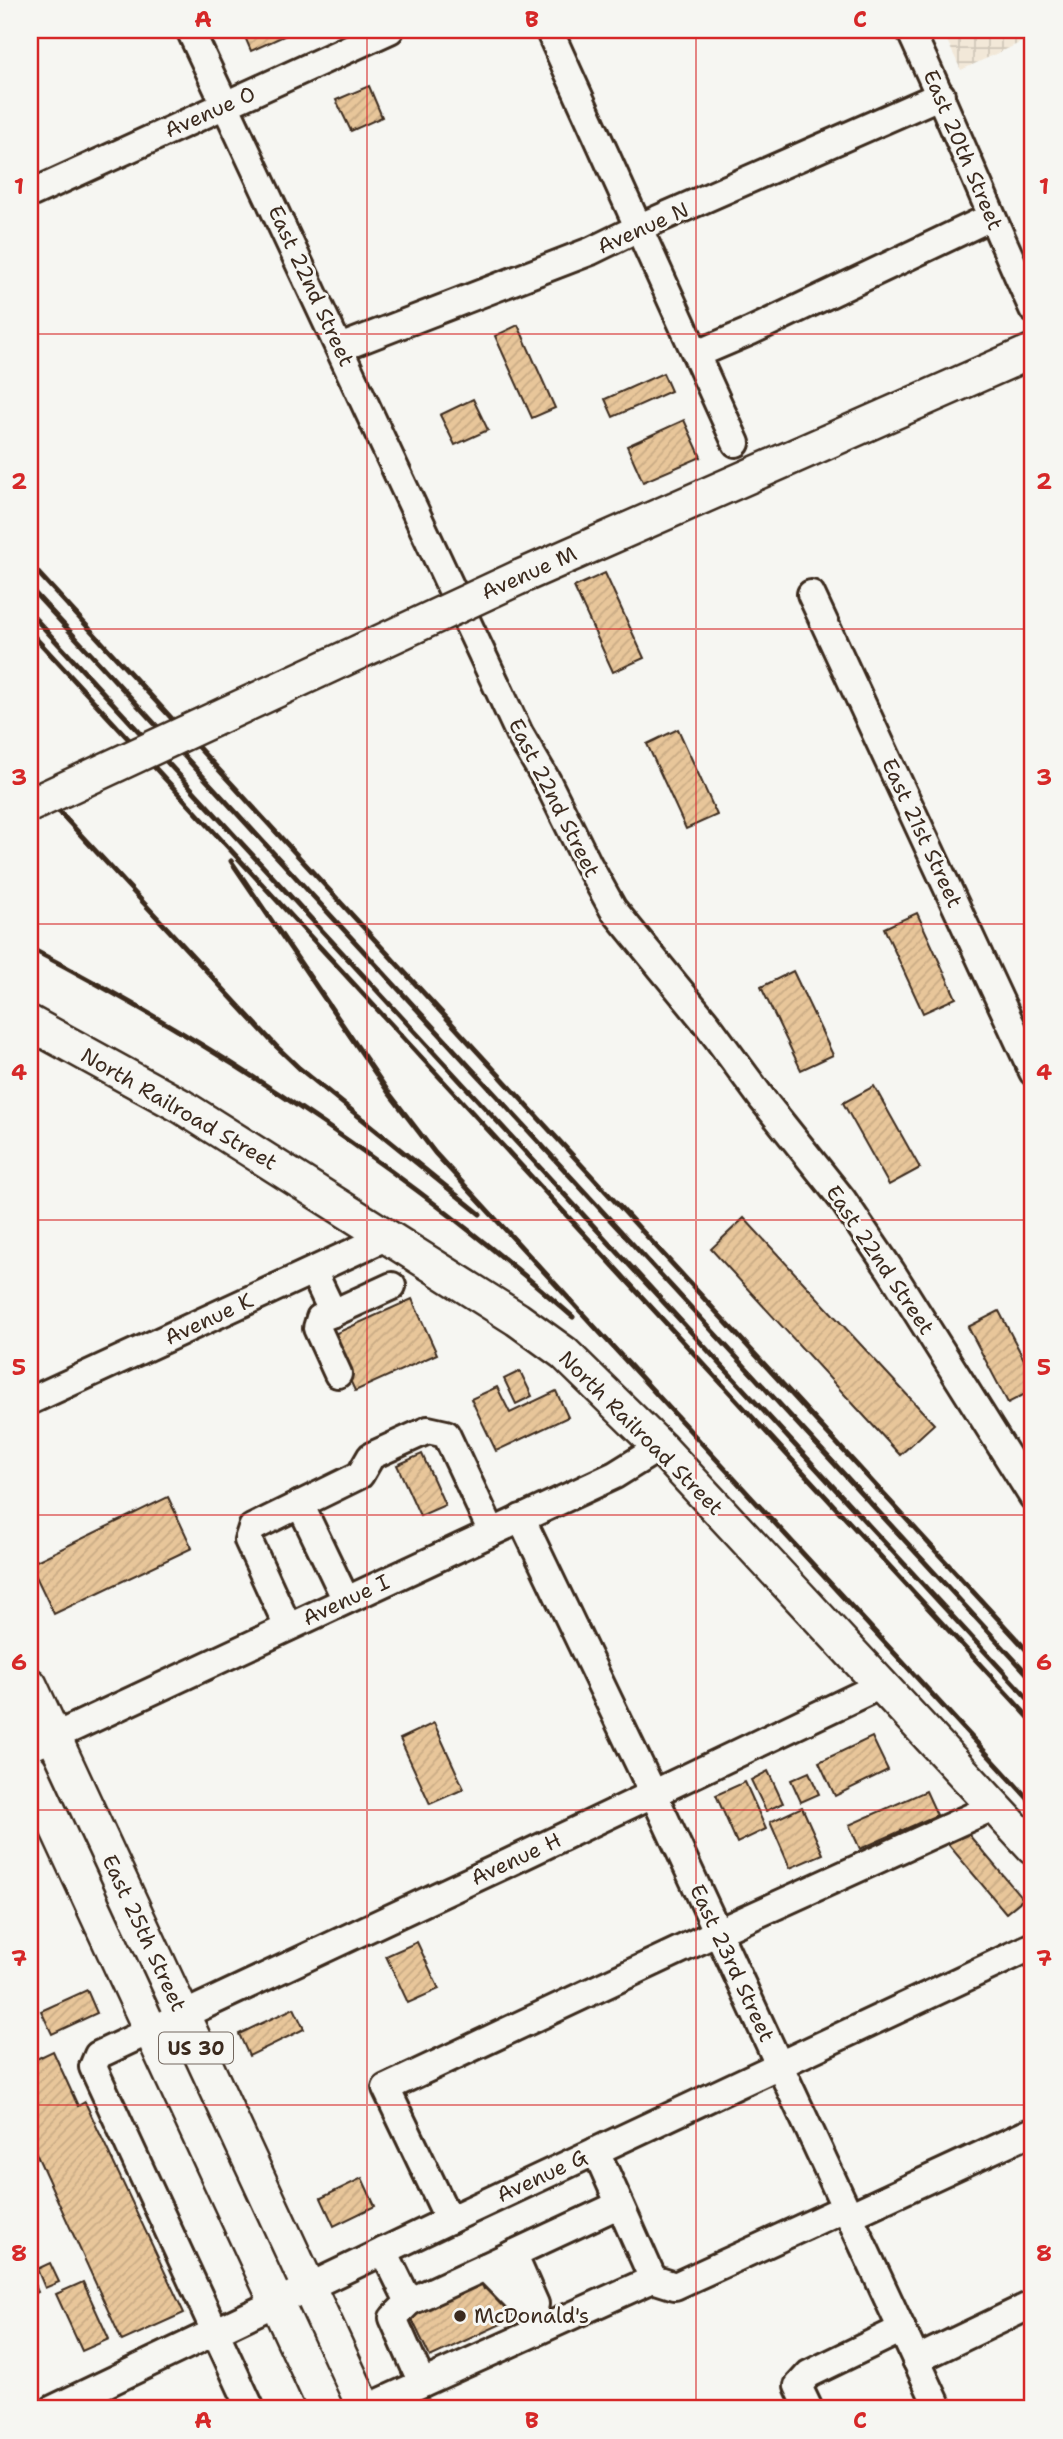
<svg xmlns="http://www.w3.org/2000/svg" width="1063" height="2439" font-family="'Shantell Sans',sans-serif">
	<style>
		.industrial { fill: url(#industrial-grid) }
		.building { fill: url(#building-hatch); stroke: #3b2a1e; stroke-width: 2 }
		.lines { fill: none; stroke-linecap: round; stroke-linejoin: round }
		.minor-casing { stroke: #3b2a1e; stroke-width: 32 }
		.major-casing { stroke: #3b2a1e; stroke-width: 38 }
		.minor { stroke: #f6f6f2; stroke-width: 26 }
		.major { stroke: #f6f6f2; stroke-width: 33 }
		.rail { stroke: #3b2a1e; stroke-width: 5 }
		.major-bridge-casing { stroke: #3b2a1e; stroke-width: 38; stroke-linecap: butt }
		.major-bridge { stroke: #f6f6f2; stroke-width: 33 }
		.grid { fill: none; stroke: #d62828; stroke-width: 2; stroke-opacity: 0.55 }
		.poi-dot { fill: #3b2a1e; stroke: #f6f6f2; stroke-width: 2.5 }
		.labels { text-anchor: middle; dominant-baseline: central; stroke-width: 6; stroke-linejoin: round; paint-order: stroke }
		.shield { fill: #f6f6f2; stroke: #73675e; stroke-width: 2 }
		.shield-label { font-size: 19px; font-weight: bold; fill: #3b2a1e }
		.street-label { font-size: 21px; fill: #3b2a1e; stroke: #f6f6f2 }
		.poi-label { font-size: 21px; fill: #3b2a1e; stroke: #f6f6f2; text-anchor: start }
		.neatline { fill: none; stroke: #d62828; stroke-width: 2.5 }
		.grid-label { font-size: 23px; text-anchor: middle; font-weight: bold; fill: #d62828 }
	</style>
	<defs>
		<pattern id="industrial-grid" width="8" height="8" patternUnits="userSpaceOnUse" patternTransform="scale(1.75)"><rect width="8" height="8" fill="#f2e8d8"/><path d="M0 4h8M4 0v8" fill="none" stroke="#d0c7b9"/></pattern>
		<pattern id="building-hatch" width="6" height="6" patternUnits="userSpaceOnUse" patternTransform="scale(1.75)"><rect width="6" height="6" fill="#e8c69a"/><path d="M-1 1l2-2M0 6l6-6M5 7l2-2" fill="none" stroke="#c8aa84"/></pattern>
	</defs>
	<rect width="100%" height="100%" fill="#f6f6f2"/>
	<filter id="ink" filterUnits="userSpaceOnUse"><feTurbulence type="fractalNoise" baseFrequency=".0143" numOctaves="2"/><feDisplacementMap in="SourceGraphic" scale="14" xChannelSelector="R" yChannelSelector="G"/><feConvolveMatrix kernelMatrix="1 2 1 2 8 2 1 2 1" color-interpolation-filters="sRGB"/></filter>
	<g filter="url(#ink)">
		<path class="industrial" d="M942,30H1033V37L961,70Z"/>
		<g class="building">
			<path d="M242,30H297L251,51Z"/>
			<path d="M369,86L382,117L351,131L336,100Z"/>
			<path d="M518,325L555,408L532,418L495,336Z"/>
			<path d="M663,373L671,391L613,417L605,399Z"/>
			<path d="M473,399L488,430L455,445L440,415Z"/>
			<path d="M684,420L701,457L643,482L627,446Z"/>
			<path d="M605,573L644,658L613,672L574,587Z"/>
			<path d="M678,729L717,815L686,829L647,744Z"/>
			<path d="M917,913L956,998L923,1013L884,928Z"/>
			<path d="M793,971L833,1055L801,1070L761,987Z"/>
			<path d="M874,1086L920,1168L889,1185L843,1103Z"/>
			<path d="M744,1218L934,1424L900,1455L711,1249Z"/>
			<path d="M412,1299L437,1354L355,1391L330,1336Z"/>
			<path d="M999,1311L1033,1377V1390L1008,1403L968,1327Z"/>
			<path d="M520,1371L532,1396L516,1404L504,1379Z"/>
			<path d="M497,1387L510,1413L556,1391L568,1417L496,1451L471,1399Z"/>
			<path d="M422,1454L445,1505L420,1516L397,1465Z"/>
			<path d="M168,1497L192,1548L54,1614L30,1564Z"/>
			<path d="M434,1723L464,1789L430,1804L400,1739Z"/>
			<path d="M872,1737L888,1770L835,1796L819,1762Z"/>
			<path d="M768,1771L783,1803L766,1811L751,1780Z"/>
			<path d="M809,1772L819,1794L801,1802L791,1780Z"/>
			<path d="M745,1782L766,1829L737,1843L716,1795Z"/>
			<path d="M926,1791L937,1815L860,1849L849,1825Z"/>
			<path d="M802,1807L823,1854L790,1868L770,1822Z"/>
			<path d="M964,1829L1023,1899L1006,1913L947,1843Z"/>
			<path d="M417,1942L439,1989L408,2003L386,1956Z"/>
			<path d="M87,1990L97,2013L52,2034L41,2011Z"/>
			<path d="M294,2008L304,2029L249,2056L239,2034Z"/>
			<path d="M53,2051L78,2106L85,2102L184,2313L122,2341L30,2140V2062Z"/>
			<path d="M362,2178L375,2206L334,2226L321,2198Z"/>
			<path d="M50,2263L59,2282L45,2288L37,2269Z"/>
			<path d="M30,2274L38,2292L30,2296Z"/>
			<path d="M480,2280L484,2289L495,2283L512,2319L430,2357L409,2313Z"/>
			<path d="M83,2282L109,2339L82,2351L56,2294Z"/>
		</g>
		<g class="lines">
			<defs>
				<g id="minor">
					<path d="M190,30L519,733L547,781L588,864L613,909L707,1024L763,1100L842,1199L891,1271L1033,1497"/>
					<path d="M549,30L736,443"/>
					<path d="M910,30C953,122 991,217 1033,309"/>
					<path d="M30,194L390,30"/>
					<path d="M340,348L591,251L638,228L941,95"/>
					<path d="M697,354L751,331L991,217"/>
					<path d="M811,594L1033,1072"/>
					<path d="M313,1271L333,1313L392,1286"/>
					<path d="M333,1313L320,1318L317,1328L338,1374"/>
					<path d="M30,1401L388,1236"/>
					<path d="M300,1504L346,1600"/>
					<path d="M521,1518L653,1793L939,2409"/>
					<path d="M288,1627L248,1540L252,1528L360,1475L371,1456L428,1430L446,1434L492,1532"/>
					<path d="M30,1748L615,1475L660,1447"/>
					<path d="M849,2216L1033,2131"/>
					<path d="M449,2220L386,2088L718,1932L993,1807"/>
					<path d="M384,2251L409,2302L393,2318L422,2383"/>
					<path d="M513,2254L535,2304L533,2314"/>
					<path d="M485,2267L618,2205"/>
					<path d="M653,2279L675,2286L845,2208"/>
					<path d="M409,2302L485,2267L532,2315L539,2330"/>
					<path d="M916,2360L1033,2304"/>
					<path d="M53,2409L449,2220L1033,1946"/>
					<path d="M251,2409L93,2067L98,2055L508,1863L881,1685"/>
					<path d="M365,2409L653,2279L596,2151"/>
					<path d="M809,2409L798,2386L809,2374L902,2329"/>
				</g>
				<g id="major">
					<path d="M520,577L1033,351"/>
					<path d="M30,1023L181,1106L517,1319L564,1353L660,1447L1033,1848"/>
					<path d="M30,1685L365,2409"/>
					<path d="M30,1770L326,2409"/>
				</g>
			</defs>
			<use href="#minor" class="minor-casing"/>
			<use href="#major" class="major-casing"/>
			<use href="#minor" class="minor"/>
			<use href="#major" class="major"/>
			<g class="rail">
				<path d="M30,564L1033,1657"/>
				<path d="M30,588L1033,1680"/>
				<path d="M30,613L1033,1704"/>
				<path d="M30,632L1033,1722"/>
				<path d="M30,780L276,1046L299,1068L480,1214"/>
				<path d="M231,861L389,1093L435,1153L1033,1804"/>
				<path d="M30,948C224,1049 408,1172 573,1317"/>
			</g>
			<defs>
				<path id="major-bridge" d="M30,805L520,577"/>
			</defs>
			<use href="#major-bridge" class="major-bridge-casing"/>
			<use href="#major-bridge" class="major-bridge"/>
		</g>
	</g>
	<path class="grid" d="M367,30V2409M696,30V2409M30,334H1033M30,629H1033M30,924H1033M30,1220H1033M30,1515H1033M30,1810H1033M30,2105H1033"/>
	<circle class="poi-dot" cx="460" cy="2316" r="7"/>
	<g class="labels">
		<rect class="shield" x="159" y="2032.5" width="74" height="31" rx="5"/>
		<g class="shield-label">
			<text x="196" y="2048">US 30</text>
		</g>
		<g class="street-label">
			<text transform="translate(210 112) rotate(-24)">Avenue O</text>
			<text transform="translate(963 150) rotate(67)">East 20th Street</text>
			<text transform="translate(643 228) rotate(-24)">Avenue N</text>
			<text transform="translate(311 286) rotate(65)">East 22nd Street</text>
			<text transform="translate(529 573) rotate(-24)">Avenue M</text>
			<text transform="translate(554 798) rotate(63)">East 22nd Street</text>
			<text transform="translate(922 833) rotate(65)">East 21st Street</text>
			<text transform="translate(179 1109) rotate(30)">North Railroad Street</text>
			<text transform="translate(880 1260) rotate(56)">East 22nd Street</text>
			<text transform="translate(209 1319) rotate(-25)">Avenue K</text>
			<text transform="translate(641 1433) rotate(45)">North Railroad Street</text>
			<text transform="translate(346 1600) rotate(-25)">Avenue I</text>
			<text transform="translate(516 1859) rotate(-25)">Avenue H</text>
			<text transform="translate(144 1933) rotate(65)">East 25th Street</text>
			<text transform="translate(732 1963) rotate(65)">East 23rd Street</text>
			<text transform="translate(542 2176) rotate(-25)">Avenue G</text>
		</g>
		<g class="poi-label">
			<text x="474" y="2316">McDonald's</text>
		</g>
	</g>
	<rect width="1063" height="2439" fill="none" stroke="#f6f6f2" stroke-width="77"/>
	<rect x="38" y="38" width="986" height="2362" class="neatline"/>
	<g class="grid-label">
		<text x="203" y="27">A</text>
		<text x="532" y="27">B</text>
		<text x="860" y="27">C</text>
		<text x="19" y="194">1</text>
		<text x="1044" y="194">1</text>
		<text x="19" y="489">2</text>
		<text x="1044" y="489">2</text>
		<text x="19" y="785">3</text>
		<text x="1044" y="785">3</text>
		<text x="19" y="1080">4</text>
		<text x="1044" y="1080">4</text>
		<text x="19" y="1375">5</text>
		<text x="1044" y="1375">5</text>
		<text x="19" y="1670">6</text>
		<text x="1044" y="1670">6</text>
		<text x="19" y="1966">7</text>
		<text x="1044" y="1966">7</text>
		<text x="19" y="2261">8</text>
		<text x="1044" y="2261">8</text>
		<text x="203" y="2428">A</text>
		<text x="532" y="2428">B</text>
		<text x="860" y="2428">C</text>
	</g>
</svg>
